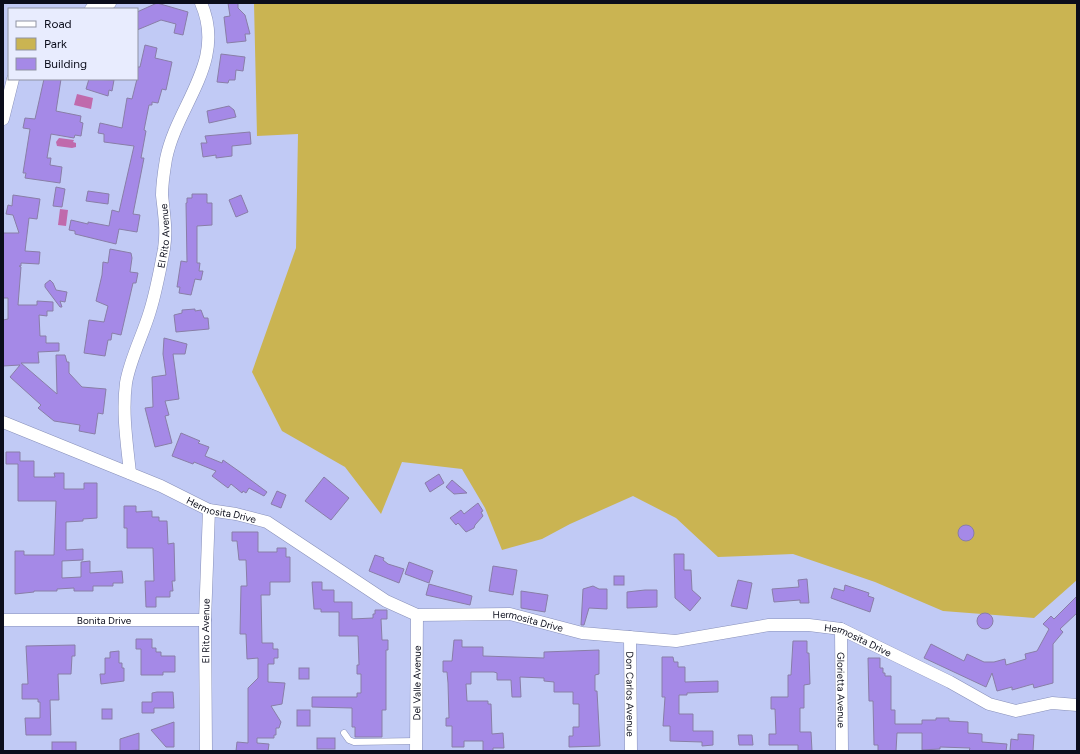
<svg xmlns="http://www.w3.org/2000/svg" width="1080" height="754" font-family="Figtree,sans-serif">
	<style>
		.green { fill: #cab452 }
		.water { fill: #c06aac }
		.building { fill: #a589e7; stroke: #897ea7 }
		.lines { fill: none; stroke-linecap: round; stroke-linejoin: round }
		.lane-casing { stroke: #8890b9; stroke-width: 7 }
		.street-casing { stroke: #8890b9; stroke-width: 13 }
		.lane { stroke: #fff; stroke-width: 6 }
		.street { stroke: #fff; stroke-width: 12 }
		.labels { text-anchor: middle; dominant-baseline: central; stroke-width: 3; stroke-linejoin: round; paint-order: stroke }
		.street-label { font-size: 10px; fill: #0b0d1b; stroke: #e8ecfe }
	</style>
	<rect width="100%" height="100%" fill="#c1caf5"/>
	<path class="green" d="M254,3H1077V580L1034,618L943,611L875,582L793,554L718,557L676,518L633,496L570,524L542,539L502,550L485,508L462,469L402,462L381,514L345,467L282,431L252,372L296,248L298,134L257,136Z"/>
	<g class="water">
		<path d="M77,94L93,98L91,109L74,105Z"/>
		<path d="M59,138L74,140L73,142L76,143V147L72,148L57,146L56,142Z"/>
		<path d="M60,209L68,210L66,226L58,225Z"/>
	</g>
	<g class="building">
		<path d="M157,3L188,12L183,35L174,33L176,24L161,20L137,30V12Z"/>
		<path d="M228,3H238V8L245,15L250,34H245L246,41L227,43L224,17L230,16Z"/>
		<path d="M145,45L157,48L155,58L172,62L166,90L162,89L158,103L152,102V105H149L144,130L146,131L141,158H144L133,214L140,215L137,232L119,229L116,244L75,234V231L69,230L71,220L88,224V222L109,226L112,210L119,212L134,146L104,142V134L98,133L100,123L122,128L127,98L132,99L137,79V67H140Z"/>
		<path d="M221,54L245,57L243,71L236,70L235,80H229L228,83L217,82Z"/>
		<path d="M44,79H61L56,111L81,116L80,122L83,123L81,136L75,135L74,138L51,134L47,158H51L50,165L62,167L60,183L25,178L26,173H23L30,129L23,128L25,118L35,119Z"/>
		<path d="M89,79L114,80L112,91L109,90L108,96L86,89Z"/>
		<path d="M229,106L234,110L236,117L209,123L207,111Z"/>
		<path d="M250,132L251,144L232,146V156L216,158V155L203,157L201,143H207L205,136Z"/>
		<path d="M56,187L65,189L62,207L53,206Z"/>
		<path d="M88,191L109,194L108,204L86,201Z"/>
		<path d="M192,194H207V203H212V225L197,226V263H200L199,271H203L201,280L195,279L191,295L179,293L180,287H177L181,261L187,262L186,203H187V198H192Z"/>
		<path d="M13,195L40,199L37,219L29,218L25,251L40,252L39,264L21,263V266H19L21,267L18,305H37V301L53,302V311H47V316L39,315L40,336H46V343H59V351L38,352L39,363H21L57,394L56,355H65L67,362H69V373L82,387L106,389L103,414L98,413L95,434L79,431L80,425L54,421L38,408L41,405L10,377L20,365L3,366V320L8,319V298H3V233H19L13,215L6,214L8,205L12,206Z"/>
		<path d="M241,195L248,212L236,217L229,200Z"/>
		<path d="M110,249L131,253L132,258L130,272L138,273L136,283H133L121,335L112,333L111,340H108L105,356L84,353L89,320L104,322L108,306L96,301L102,275L103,262L108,263Z"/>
		<path d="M50,280L53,283L56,290L67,292L65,302L60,301L62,307H60L45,287V284Z"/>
		<path d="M195,309V311L201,310L204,318H208L209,329L176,332L174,315L182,313V310Z"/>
		<path d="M164,338L187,344L185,354H173L179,399L165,401L169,415L165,416L172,443L155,447L145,408L153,407L152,377L166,375L163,354Z"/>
		<path d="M181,433L200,441L198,443L209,447L205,456L222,463L223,460L240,472L267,492L264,496L249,488L246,493L243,491L242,493L231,484L228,488L212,476L216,471L194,462L193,464L172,456Z"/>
		<path d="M6,452H20V461H34V477H55L54,473H64V489H84V483H97V518L83,519V521L66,522V550L83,549V560L62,561V578L81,577V562L90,561V573L122,571L123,583H113V586H93V591H74V588L57,589V591H34V592L15,594V551H24V555H54L56,501H18V464H6Z"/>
		<path d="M439,474L444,483L430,492L425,483Z"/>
		<path d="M324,477L349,498L331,520L305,501Z"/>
		<path d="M452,480L467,493L454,494L446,487Z"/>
		<path d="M277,491L286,495L281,508L271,504Z"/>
		<path d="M478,503L483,511L481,512L483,516L475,525L474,528L466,532L458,523L456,525L450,518L461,510L464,514Z"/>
		<path d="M124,506H136V512L152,511V517H159V521H167L168,544L174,543L175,581H172L173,591H170V597H156V607H146L145,581H154L153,548H127V528H124Z"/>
		<circle cx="966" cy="533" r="8"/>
		<path d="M232,532H258V552H277V548H286V557H290V582H270V595H261L262,643H273V649H278V658H274V664H268V682L285,683L282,704L271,706L281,722L279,728H276V735H274V738H257V743L269,744L268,751H236L237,742L248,743V688L258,678V658L247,659L246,634H240L241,586H247L246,560H239L237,541H232Z"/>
		<path d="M674,554H684V570H691L692,590L701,598L690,611L675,598Z"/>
		<path d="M375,555L384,558L383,560L388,564L404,569L399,583L369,571Z"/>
		<path d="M409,562L433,571L429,583L405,574Z"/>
		<path d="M493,566L517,570L513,595L489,591Z"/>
		<rect x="614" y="576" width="10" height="9"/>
		<path d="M807,579L809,603H800V600L774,602L772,589L799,587L798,580Z"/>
		<path d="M738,580L752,583L747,609L731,606Z"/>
		<path d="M312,582H322V590H334V602H352V619L373,618V614H375V610H387V619H381L382,640H388V650H386V710H382V737H355V727H352V708L312,707V697H357V693H361V674H357V665H359L358,636H339V612H321V609H314Z"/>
		<path d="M429,584L472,596L470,605L426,595Z"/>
		<path d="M845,585L869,593L868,596L874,598L870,612L831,598L834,588L844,591Z"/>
		<path d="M593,586L599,589H607V609L589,608L584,625H581L583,589Z"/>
		<path d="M645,590H657V607L627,608V592Z"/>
		<path d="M521,591L548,595L545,612L521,608Z"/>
		<path d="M1077,596V613L1060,629L1063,632L1053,644V683L1034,688L1033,684L1012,690V687L997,691L992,673L986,687L924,658L931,644L964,661L967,654L984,662H994L1005,659L1006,665L1026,659L1025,654L1037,651L1049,629L1043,624L1051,616L1054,619Z"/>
		<circle cx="985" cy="621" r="8"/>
		<path d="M136,639H152V648H156V652H161V656H175V672H163V675H141V649H136Z"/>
		<path d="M454,640H462V647H483V656L544,658V652L599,650V674L595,675V691H597L600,746L569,747V736H573V727H579V704H573V692H554V682L544,681V678L520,677L521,697H512L511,680H497V673L494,672H471V684H466L467,701H488V704H491L492,734L503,733L504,748H493V751H483V741H464V747H452V726H446V718H449L448,683L447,672H443V661H452Z"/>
		<path d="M793,641H807V653H809L810,684L804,685V708H800V732H811L812,751H798V745H769V734H776L775,709H771V697H788V675H791Z"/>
		<path d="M75,645V656H72L71,674H58L59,700H50L51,735H26L25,718H40V702H38V699H22V684H28L26,646Z"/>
		<path d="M119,651V663H122V668H124V681L101,684L100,674H105V658H110V652Z"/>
		<path d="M662,657H673L674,662H678V667H685V682L718,681V692L687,693V695H679V714H693V731H713V745L702,746V742L670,741V726H663L665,697H662Z"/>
		<path d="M868,658H880V668H883V673H885V676H891V710H895V724H922V720H936V718H949V721L968,722V733L982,734V742L1007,744L1006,751H969L970,748L940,747V749L922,750V733H897L896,751H878V745H874L873,701H869Z"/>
		<rect x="299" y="668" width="10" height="11"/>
		<path d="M157,692H173L174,708H154V713H142V702H152V693Z"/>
		<rect x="102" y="709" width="10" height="10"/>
		<rect x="297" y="710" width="13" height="16"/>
		<path d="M174,722V747H166L151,730Z"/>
		<path d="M139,733V750L120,751V739Z"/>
		<path d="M1018,734L1034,735L1033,751H1010L1011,739L1018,740Z"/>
		<path d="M738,735H752L753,745H739Z"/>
		<rect x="317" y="738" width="18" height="11"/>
		<rect x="52" y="742" width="24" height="9"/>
	</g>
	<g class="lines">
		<defs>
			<path id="lane" d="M344,733L349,740L354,742L416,741"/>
			<g id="street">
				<path d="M91,9L110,3"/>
				<path d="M3,119L13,79"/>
				<path id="s1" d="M3,422L161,486L209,510L236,514L267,522L386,601L417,615L510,614L582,633L676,641L769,625H809L841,629L950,682L989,704L1016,711L1052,703L1077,705"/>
				<path id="s2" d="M130,473C127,444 122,413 126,383C130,359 143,335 150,311C156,292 160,270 164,249C167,231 164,214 162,195C162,184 164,171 166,159C177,104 227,62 201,3"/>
				<path id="s3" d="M3,620H205"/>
				<path id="s4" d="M841,629L842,751"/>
				<path id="s5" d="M630,637L631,751"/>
				<path id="s6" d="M206,751L205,620L209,510"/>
				<path id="s7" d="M416,751L417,615"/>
			</g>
		</defs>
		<use href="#lane" class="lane-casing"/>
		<use href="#street" class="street-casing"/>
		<use href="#lane" class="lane"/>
		<use href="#street" class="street"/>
	</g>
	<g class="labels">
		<g class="street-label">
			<text stroke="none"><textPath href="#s2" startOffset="243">El Rito Avenue</textPath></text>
			<text stroke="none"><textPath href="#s1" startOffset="236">Hermosita Drive</textPath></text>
			<text stroke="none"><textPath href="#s3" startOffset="101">Bonita Drive</textPath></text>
			<text stroke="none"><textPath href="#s1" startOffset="572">Hermosita Drive</textPath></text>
			<text stroke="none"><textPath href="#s6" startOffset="120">El Rito Avenue</textPath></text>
			<text stroke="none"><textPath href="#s1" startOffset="908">Hermosita Drive</textPath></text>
			<text stroke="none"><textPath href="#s7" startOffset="68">Del Valle Avenue</textPath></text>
			<text stroke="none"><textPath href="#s4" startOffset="61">Glorietta Avenue</textPath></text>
			<text stroke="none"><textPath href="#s5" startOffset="57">Don Carlos Avenue</textPath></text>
		</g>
	</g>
	<rect width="1080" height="754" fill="none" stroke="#0b0d1b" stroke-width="8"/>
	<rect x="8" y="8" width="130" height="72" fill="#e8ecfe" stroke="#9093a3"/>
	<rect x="16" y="21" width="20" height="6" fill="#ffffff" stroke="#9093a3"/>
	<text x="44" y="28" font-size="12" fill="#0b0d1b">Road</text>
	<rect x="16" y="38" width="20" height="12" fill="#cab452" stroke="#9093a3"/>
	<text x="44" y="48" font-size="12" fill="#0b0d1b">Park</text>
	<rect x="16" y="58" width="20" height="12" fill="#a589e7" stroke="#9093a3"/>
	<text x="44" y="68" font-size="12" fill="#0b0d1b">Building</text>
</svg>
